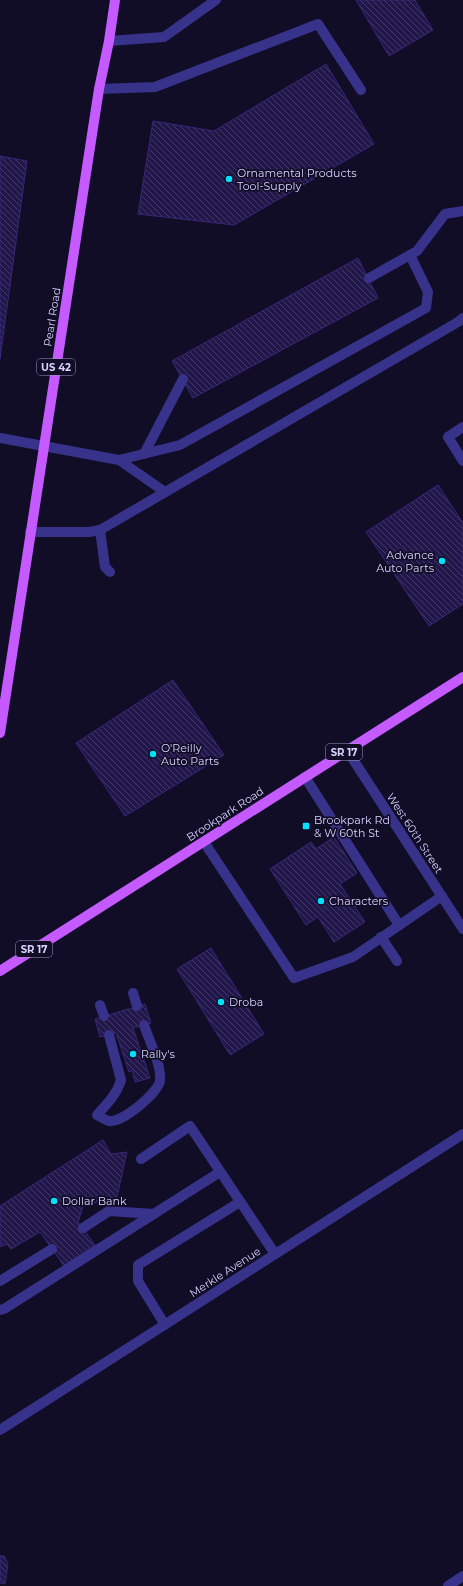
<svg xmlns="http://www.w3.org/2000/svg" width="463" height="1586" font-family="Montserrat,sans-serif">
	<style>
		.building { fill: url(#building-back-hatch); stroke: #382679 }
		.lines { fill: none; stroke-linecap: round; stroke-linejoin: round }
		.lane { stroke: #37338b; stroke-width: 10 }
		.street { stroke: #37338b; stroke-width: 10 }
		.primary { stroke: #c45aff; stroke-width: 10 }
		.poi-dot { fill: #00e1fe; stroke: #120d27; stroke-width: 1.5 }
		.labels { text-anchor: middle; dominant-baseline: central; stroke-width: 3.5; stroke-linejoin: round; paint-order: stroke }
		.shield { fill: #120d27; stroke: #9d98be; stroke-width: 1 }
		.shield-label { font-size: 10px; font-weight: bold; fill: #d9d3ff }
		.poi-label { font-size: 11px; fill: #d9d3ff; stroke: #120d27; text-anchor: start }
		.street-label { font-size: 11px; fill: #d9d3ff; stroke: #120d27 }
	</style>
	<defs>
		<pattern id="building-back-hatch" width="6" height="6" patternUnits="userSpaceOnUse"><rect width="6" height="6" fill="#22174a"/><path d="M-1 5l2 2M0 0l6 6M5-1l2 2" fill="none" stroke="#423865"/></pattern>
	</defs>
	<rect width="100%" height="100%" fill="#120d27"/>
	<g class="building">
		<path d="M356,0H415L433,30L389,56Z"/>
		<path d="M326,64L374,144L234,225L138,214L153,121L214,131Z"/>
		<path d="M0,156L27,161L0,359Z"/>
		<path d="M358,258L378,298L193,398L172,361Z"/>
		<path d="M438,485L463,523V604L429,626L366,532Z"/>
		<path d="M173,680L224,755L125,816L76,743Z"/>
		<path d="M334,837L357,873L340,884L365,922L334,942L318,917L306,925L270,869L311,842L316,849Z"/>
		<path d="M211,948L264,1034L230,1055L177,969Z"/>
		<path d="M145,1004L151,1023L133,1028L150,1078L135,1082L132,1070L129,1072L116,1033L100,1037L95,1019Z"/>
		<path d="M103,1140L111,1154L127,1152L117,1197L83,1206L78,1222L95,1245L64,1266L40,1232L11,1249L7,1244L0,1247V1206Z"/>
		<path d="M0,1556H4L8,1564L5,1584L0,1583Z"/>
	</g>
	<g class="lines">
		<g class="lane">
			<path d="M109,41L164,37L216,0"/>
			<path d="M99,89L155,87L318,24L361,90"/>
			<path d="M369,278L417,251L445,214L463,211"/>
			<path d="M463,427L448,437L463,461"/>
			<path d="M0,438L119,460"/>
			<path d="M144,454L183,379"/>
			<path d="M165,492L119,460L180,445L426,308L428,292L410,255"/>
			<path d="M100,530L105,567L110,572"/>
			<path d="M30,532H89L100,530L458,322L463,318"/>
			<path d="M305,777L399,925"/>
			<path d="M204,842L294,978L353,957L442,896"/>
			<path d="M381,937L397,961"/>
			<path d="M133,993L137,1006"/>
			<path d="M100,1005L104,1016"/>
			<path d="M109,1035L121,1080C117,1094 107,1104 97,1115C101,1117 105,1120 109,1121C122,1123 157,1094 160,1081C162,1066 149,1040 144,1025"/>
			<path d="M141,1159L190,1126L275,1254"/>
			<path d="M83,1228L109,1211L154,1214"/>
			<path d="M0,1281L52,1249"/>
			<path d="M0,1310L4,1309L220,1172"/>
			<path d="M165,1325L138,1281V1265L240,1202"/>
		</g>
		<g class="street">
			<path d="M347,750L463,929"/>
			<path d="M0,1430L463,1134"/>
			<path d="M448,1586L463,1576"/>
		</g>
		<g class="primary">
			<path d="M0,733L99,89L109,41L115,0"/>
			<path d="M0,971L463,677"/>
		</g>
	</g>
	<g class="poi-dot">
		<circle cx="229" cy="179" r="4"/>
		<circle cx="442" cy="561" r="4"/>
		<circle cx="153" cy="754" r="4"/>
		<rect x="302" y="822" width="8" height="8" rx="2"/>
		<circle cx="321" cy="901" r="4"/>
		<circle cx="221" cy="1002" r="4"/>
		<circle cx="133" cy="1054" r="4"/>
		<circle cx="54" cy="1201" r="4"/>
	</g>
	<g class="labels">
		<g class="shield">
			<rect x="37" y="359" width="38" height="16" rx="3"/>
			<rect x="326" y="744" width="36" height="16" rx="3"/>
			<rect x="16" y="941" width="36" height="16" rx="3"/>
		</g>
		<g class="shield-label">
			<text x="56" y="367">US 42</text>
			<text x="344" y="752">SR 17</text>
			<text x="34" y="949">SR 17</text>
		</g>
		<g class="poi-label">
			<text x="237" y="173">Ornamental Products<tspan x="237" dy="13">Tool-Supply</tspan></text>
			<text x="434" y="555" text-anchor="end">Advance<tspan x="434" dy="13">Auto Parts</tspan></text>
			<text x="161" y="748">O'Reilly<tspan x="161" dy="13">Auto Parts</tspan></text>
			<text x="314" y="820">Brookpark Rd<tspan x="314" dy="13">&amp; W 60th St</tspan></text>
			<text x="329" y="901">Characters</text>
			<text x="229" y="1002">Droba</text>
			<text x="141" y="1054">Rally's</text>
			<text x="62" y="1201">Dollar Bank</text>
		</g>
		<g class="street-label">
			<text transform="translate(52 317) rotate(-81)">Pearl Road</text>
			<text transform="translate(225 814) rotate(-33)">Brookpark Road</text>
			<text transform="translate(415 833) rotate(57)">West 60th Street</text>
			<text transform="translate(225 1272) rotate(-33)">Merkle Avenue</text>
		</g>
	</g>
</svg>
